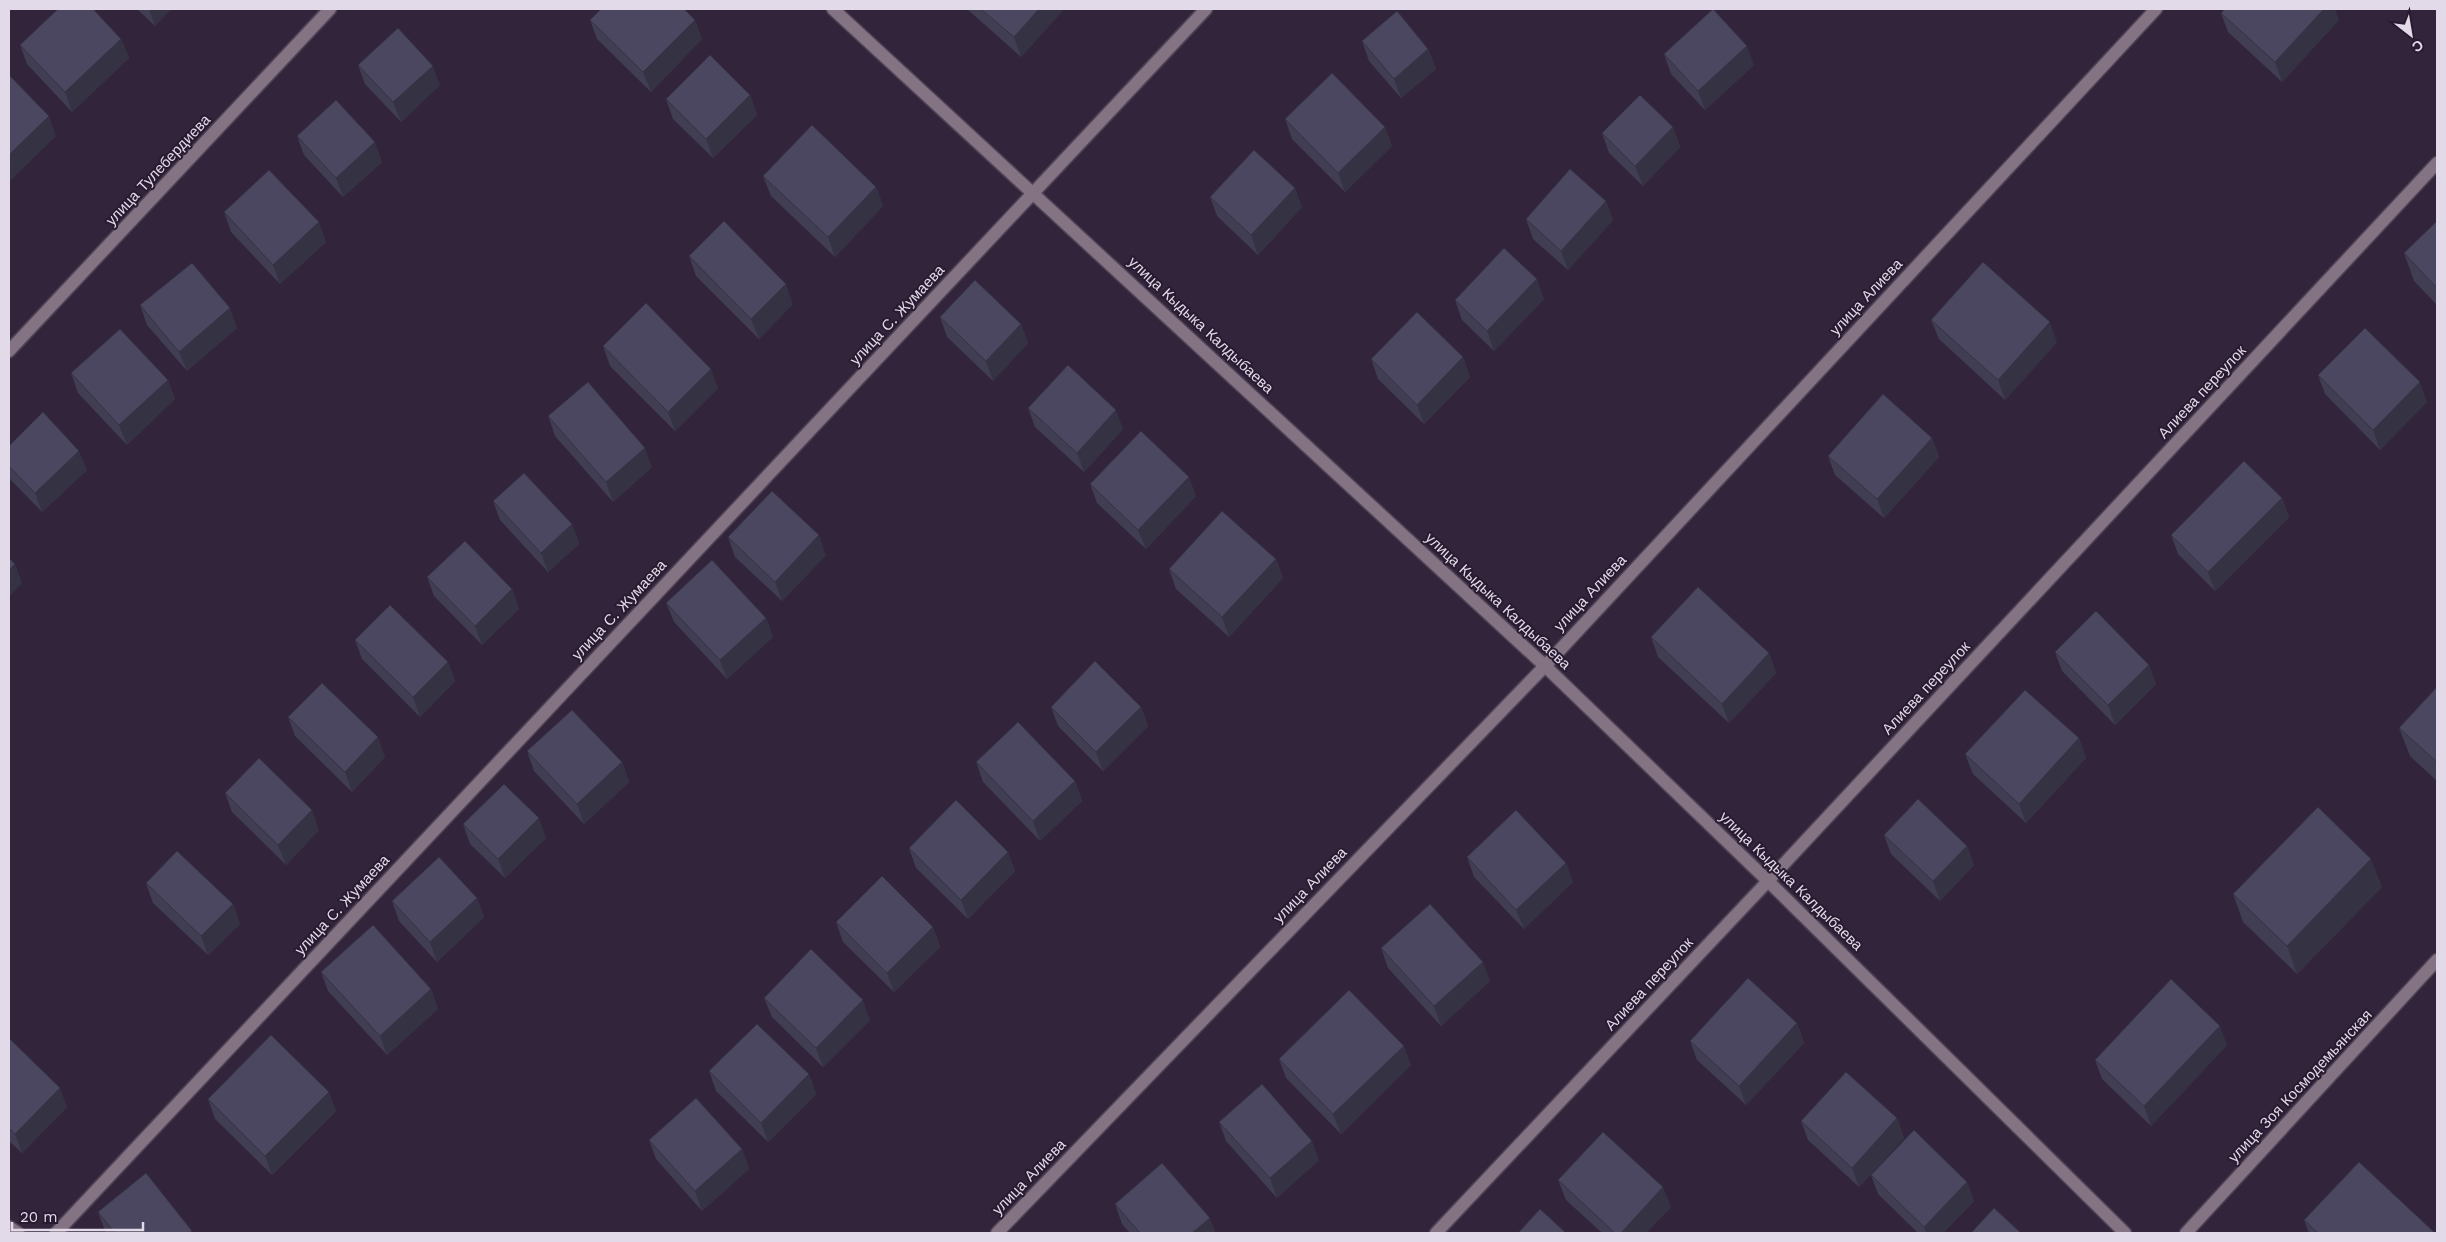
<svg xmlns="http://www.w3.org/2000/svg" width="2446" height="1242" font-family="'Work Sans',sans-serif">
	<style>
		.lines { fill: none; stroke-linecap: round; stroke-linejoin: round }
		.minor-casing { stroke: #4e4257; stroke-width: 15 }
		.minor { stroke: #847382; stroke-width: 12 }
		.wall { fill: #413d53 }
		.shaded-wall { fill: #353244 }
		.building { fill: #4c4761; stroke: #353244 }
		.labels { text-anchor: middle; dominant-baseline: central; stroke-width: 4; stroke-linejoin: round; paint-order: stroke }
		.street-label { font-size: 15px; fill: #e2dae8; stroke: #281b31 }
	</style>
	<rect width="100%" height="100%" fill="#32253b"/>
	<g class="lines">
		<defs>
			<g id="minor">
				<path d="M833,9L1545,666L1768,881L2125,1233"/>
				<path d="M9,351L330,9"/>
				<path d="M9,1227L18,1233"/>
				<path d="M56,1233L1206,9"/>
				<path d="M997,1233L1545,666L2156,9"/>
				<path d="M1436,1233L1768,881L2437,163"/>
				<path d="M2186,1233L2437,960"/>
			</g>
		</defs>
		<use href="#minor" class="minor-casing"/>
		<use href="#minor" class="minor"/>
	</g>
	<g class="wall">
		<path d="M137,9H171L155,26Z"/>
		<path d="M967,9H1064L1021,57Z"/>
		<path d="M2221,13L2339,20L2282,82L2228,32Z"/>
		<path d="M590,20L702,39L651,92L597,39Z"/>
		<path d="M121,39L129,58L72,112L27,64L20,45Z"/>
		<path d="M1362,41L1428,49L1436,69L1401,98L1369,61Z"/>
		<path d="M1664,54L1754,65L1705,110L1671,74Z"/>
		<path d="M358,65L440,85L401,122L365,84Z"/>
		<path d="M750,95L757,115L713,158L673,119L666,99Z"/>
		<path d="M1285,119L1385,127L1392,146L1345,192L1292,139Z"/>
		<path d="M1673,127L1680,147L1643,186L1609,153L1602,133Z"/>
		<path d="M297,136L382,162L343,197L304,155Z"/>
		<path d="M763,176L876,187L883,206L835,257L771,196Z"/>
		<path d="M1210,197L1302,207L1258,255L1217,216Z"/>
		<path d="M1606,201L1613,220L1568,270L1533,239L1526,219Z"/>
		<path d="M224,212L326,242L280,284L231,232Z"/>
		<path d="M2437,221V305L2414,281L2404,253Z"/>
		<path d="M689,256L793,304L759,339L696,276Z"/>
		<path d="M1544,299L1494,351L1462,320L1455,300Z"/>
		<path d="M140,305L237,328L187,371L147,325Z"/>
		<path d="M940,317L1021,324L1028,343L993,381L947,337Z"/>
		<path d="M1931,320L2057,342L2005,400L1939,339Z"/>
		<path d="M603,346L718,388L675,431L610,366Z"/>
		<path d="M1463,357L1470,377L1424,424L1378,379L1371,359Z"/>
		<path d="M71,373L168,380L175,399L127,445L78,393Z"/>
		<path d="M2318,375L2427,402L2380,450L2325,394Z"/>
		<path d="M1028,408L1123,429L1084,472L1035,427Z"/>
		<path d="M548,416L652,467L613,502L555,436Z"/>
		<path d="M1932,438L1939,457L1884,518L1835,475L1828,456Z"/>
		<path d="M9,446L87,470L42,512L9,478Z"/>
		<path d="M1090,484L1196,496L1146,549L1097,503Z"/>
		<path d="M2282,498L2289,517L2215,591L2178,554L2171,535Z"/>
		<path d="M493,501L572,524L579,544L548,572L500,520Z"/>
		<path d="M728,537L826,555L782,601L735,557Z"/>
		<path d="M1276,559L1283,578L1229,637L1176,589L1169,569Z"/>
		<path d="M427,577L512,589L519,609L482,645L434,596Z"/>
		<path d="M666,603L766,618L773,637L727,679L674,622Z"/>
		<path d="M1651,637L1769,653L1776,673L1729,723L1658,657Z"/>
		<path d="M355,640L448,662L455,681L420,717L362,659Z"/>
		<path d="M2055,652L2149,665L2156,684L2115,725L2062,671Z"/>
		<path d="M2437,687V781L2410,756L2399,728Z"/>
		<path d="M1051,707H1141L1148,726L1103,771L1058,726Z"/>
		<path d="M288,717L385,757L352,792L295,736Z"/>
		<path d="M2079,738L2086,758L2026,823L1973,774L1965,754Z"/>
		<path d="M527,751L622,762L629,782L584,824L534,771Z"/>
		<path d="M976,762L1075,781L1082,801L1040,841L983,782Z"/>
		<path d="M225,793L319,830L286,865L232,812Z"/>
		<path d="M463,824L546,838L505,878L470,844Z"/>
		<path d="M1884,835L1967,846L1974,865L1940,901L1891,854Z"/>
		<path d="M909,848L1008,852L1015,871L968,919L916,868Z"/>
		<path d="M1467,857L1566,863L1573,882L1524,929L1474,877Z"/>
		<path d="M146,883L233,904L240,924L208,955L153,903Z"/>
		<path d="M2382,887L2297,974L2243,922L2233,894Z"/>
		<path d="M477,898L484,917L437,962L399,921L392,901Z"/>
		<path d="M836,922L933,927L940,947L894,992L843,942Z"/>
		<path d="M1381,948L1490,981L1441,1026L1388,968Z"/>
		<path d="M321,972L431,989L438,1009L387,1055L328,991Z"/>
		<path d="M764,998L870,1020L823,1067L772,1017Z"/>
		<path d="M1797,1023L1804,1043L1746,1105L1697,1060L1690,1041Z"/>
		<path d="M9,1038L67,1107L22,1153L9,1141Z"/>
		<path d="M2227,1045L2151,1126L2102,1079L2095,1060Z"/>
		<path d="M1279,1059L1411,1065L1341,1134L1286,1078Z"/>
		<path d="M709,1071L809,1074L816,1094L768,1142L716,1091Z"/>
		<path d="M208,1099L336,1111L272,1175L215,1119Z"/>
		<path d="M1897,1118L1904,1138L1859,1187L1808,1140L1801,1121Z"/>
		<path d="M1219,1122L1319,1160L1277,1198L1226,1141Z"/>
		<path d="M649,1140L742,1149L749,1169L702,1211L656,1159Z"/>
		<path d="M1871,1175L1967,1182L1974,1201L1943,1233H1918L1878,1194Z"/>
		<path d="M1558,1180L1671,1207L1646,1233H1602L1566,1200Z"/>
		<path d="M1115,1204L1216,1233H1130L1122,1224Z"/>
		<path d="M98,1212L193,1233H106L105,1231Z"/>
		<path d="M2304,1220L2435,1233H2309Z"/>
	</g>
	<g class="shaded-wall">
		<path d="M149,9H171L155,26Z"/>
		<path d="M1039,9H1064L1021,57L1014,37Z"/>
		<path d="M2324,9H2335L2339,20L2282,82L2275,62Z"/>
		<path d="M695,20L702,39L651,92L643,72Z"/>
		<path d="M121,39L129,58L72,112L65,92Z"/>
		<path d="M1747,46L1754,65L1705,110L1698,91Z"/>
		<path d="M1428,49L1436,69L1401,98L1394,79Z"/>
		<path d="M433,66L440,85L401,122L393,102Z"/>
		<path d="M750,95L757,115L713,158L706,139Z"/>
		<path d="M49,116L56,136L9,182V155Z"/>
		<path d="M1385,127L1392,146L1345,192L1338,173Z"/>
		<path d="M1673,127L1680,147L1643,186L1635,166Z"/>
		<path d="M375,142L382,162L343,197L336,178Z"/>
		<path d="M876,187L883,206L835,257L828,237Z"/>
		<path d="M1295,188L1302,207L1258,255L1251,235Z"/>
		<path d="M1606,201L1613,220L1568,270L1561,251Z"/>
		<path d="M319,222L326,242L280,284L273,265Z"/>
		<path d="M1537,279L1544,299L1494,351L1487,331Z"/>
		<path d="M786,284L793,304L759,339L751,319Z"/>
		<path d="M230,308L237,328L187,371L179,352Z"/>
		<path d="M2050,322L2057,342L2005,400L1998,380Z"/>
		<path d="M1021,324L1028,343L993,381L986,361Z"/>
		<path d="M1463,357L1470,377L1424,424L1417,405Z"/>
		<path d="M711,369L718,388L675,431L668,412Z"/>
		<path d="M168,380L175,399L127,445L119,425Z"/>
		<path d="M2420,382L2427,402L2380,450L2373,430Z"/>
		<path d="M1116,410L1123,429L1084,472L1077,453Z"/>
		<path d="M1932,438L1939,457L1884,518L1877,499Z"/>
		<path d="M645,448L652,467L613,502L606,482Z"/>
		<path d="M79,451L87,470L42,512L35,493Z"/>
		<path d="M1189,477L1196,496L1146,549L1138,530Z"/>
		<path d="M2282,498L2289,517L2215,591L2208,572Z"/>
		<path d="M572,524L579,544L548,572L541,553Z"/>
		<path d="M819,535L826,555L782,601L775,582Z"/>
		<path d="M1276,559L1283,578L1229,637L1222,617Z"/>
		<path d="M15,564L22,583L9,597V570Z"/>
		<path d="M512,589L519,609L482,645L475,626Z"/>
		<path d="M766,618L773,637L727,679L720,660Z"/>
		<path d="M1769,653L1776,673L1729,723L1722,704Z"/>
		<path d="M448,662L455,681L420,717L413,697Z"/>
		<path d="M2149,665L2156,684L2115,725L2108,705Z"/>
		<path d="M1141,707L1148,726L1103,771L1096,752Z"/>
		<path d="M378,737L385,757L352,792L345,772Z"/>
		<path d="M2079,738L2086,758L2026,823L2019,804Z"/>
		<path d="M622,762L629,782L584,824L577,804Z"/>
		<path d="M1075,781L1082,801L1040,841L1033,821Z"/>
		<path d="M312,810L319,830L286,865L278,845Z"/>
		<path d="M539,818L546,838L505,878L498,859Z"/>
		<path d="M1967,846L1974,865L1940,901L1933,881Z"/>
		<path d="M1008,852L1015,871L968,919L961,900Z"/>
		<path d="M2371,859L2382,887L2297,974L2287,946Z"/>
		<path d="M1566,863L1573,882L1524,929L1516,910Z"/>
		<path d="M477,898L484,917L437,962L430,942Z"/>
		<path d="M233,904L240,924L208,955L201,936Z"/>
		<path d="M933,927L940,947L894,992L887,973Z"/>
		<path d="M1483,962L1490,981L1441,1026L1434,1006Z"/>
		<path d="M431,989L438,1009L387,1055L380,1036Z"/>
		<path d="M863,1000L870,1020L823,1067L816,1048Z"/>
		<path d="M1797,1023L1804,1043L1746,1105L1739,1086Z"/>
		<path d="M2220,1026L2227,1045L2151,1126L2144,1106Z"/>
		<path d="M1404,1046L1411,1065L1341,1134L1333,1114Z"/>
		<path d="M809,1074L816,1094L768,1142L761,1123Z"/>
		<path d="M60,1088L67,1107L22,1153L15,1134Z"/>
		<path d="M329,1092L336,1111L272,1175L265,1156Z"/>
		<path d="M1897,1118L1904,1138L1859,1187L1852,1168Z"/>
		<path d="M1312,1141L1319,1160L1277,1198L1270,1178Z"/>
		<path d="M742,1149L749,1169L702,1211L695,1191Z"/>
		<path d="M1967,1182L1974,1201L1943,1233H1926L1924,1227Z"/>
		<path d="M1663,1187L1671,1207L1646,1233H1621Z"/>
		<path d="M1210,1218L1216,1233H1192Z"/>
	</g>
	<g class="building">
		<path d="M58,9H93L121,39L65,92L20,45Z"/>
		<path d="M601,9H684L695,20L643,72L590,20Z"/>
		<path d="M981,9H1039L1014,37Z"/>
		<path d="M1713,9L1747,46L1698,91L1664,54Z"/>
		<path d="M2225,9H2324L2275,62L2221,13Z"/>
		<path d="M1397,11L1428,49L1394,79L1362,41Z"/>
		<path d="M398,28L433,66L393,102L358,65Z"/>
		<path d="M710,55L750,95L706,139L666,99Z"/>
		<path d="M1332,73L1385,127L1338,173L1285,119Z"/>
		<path d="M9,75L49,116L9,155Z"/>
		<path d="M1640,95L1673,127L1635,166L1602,133Z"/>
		<path d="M336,100L375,142L336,178L297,136Z"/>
		<path d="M812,125L876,187L828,237L763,176Z"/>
		<path d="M1254,150L1295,188L1251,235L1210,197Z"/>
		<path d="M1570,169L1606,201L1561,251L1526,219Z"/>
		<path d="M269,170L319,222L273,265L224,212Z"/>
		<path d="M724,221L786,284L751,319L689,256Z"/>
		<path d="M2437,221V288L2404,253Z"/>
		<path d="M1504,248L1537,279L1487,331L1455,300Z"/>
		<path d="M1983,262L2050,322L1998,380L1931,320Z"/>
		<path d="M192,263L230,308L179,352L140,305Z"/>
		<path d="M975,280L1021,324L986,361L940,317Z"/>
		<path d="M646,303L711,369L668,412L603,346Z"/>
		<path d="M1417,312L1463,357L1417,405L1371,359Z"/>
		<path d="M2365,328L2420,382L2373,430L2318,375Z"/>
		<path d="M120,329L168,380L119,425L71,373Z"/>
		<path d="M1068,365L1116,410L1077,453L1028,408Z"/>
		<path d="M588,382L645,448L606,482L548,416Z"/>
		<path d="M1883,394L1932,438L1877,499L1828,456Z"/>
		<path d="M43,412L79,451L35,493L9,466V446Z"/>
		<path d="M1141,431L1189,477L1138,530L1090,484Z"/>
		<path d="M2244,461L2282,498L2208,572L2171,535Z"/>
		<path d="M524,473L572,524L541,553L493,501Z"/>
		<path d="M772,491L819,535L775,582L728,537Z"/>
		<path d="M1222,511L1276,559L1222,617L1169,569Z"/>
		<path d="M465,541L512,589L475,626L427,577Z"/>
		<path d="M9,558L15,564L9,570Z"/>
		<path d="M712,560L766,618L720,660L666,603Z"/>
		<path d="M1698,587L1769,653L1722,704L1651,637Z"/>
		<path d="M390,605L448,662L413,697L355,640Z"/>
		<path d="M2096,611L2149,665L2108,705L2055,652Z"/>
		<path d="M1095,661L1141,707L1096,752L1051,707Z"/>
		<path d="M322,683L378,737L345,772L288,717Z"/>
		<path d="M2437,687V762L2399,728Z"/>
		<path d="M2025,690L2079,738L2019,804L1965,754Z"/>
		<path d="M572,710L622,762L577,804L527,751Z"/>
		<path d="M1018,722L1075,781L1033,821L976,762Z"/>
		<path d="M259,758L312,810L278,845L225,793Z"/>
		<path d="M504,784L539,818L498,859L463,824Z"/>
		<path d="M1918,799L1967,846L1933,881L1884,835Z"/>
		<path d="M956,800L1008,852L961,900L909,848Z"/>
		<path d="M2318,807L2371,859L2287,946L2233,894Z"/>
		<path d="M1516,810L1566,863L1516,910L1467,857Z"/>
		<path d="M177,851L233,904L201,936L146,883Z"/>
		<path d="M439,857L477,898L430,942L392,901Z"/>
		<path d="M882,876L933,927L887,973L836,922Z"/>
		<path d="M1430,904L1483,962L1434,1006L1381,948Z"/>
		<path d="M373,925L431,989L380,1036L321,972Z"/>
		<path d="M811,949L863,1000L816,1048L764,998Z"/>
		<path d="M1748,978L1797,1023L1739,1086L1690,1041Z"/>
		<path d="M2171,979L2220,1026L2144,1106L2095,1060Z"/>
		<path d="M1349,990L1404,1046L1333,1114L1279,1059Z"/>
		<path d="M757,1024L809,1074L761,1123L709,1071Z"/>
		<path d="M271,1035L329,1092L265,1156L208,1099Z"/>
		<path d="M9,1038L60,1088L15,1134L9,1128Z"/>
		<path d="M1846,1072L1897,1118L1852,1168L1801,1121Z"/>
		<path d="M1262,1084L1312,1141L1270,1178L1219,1122Z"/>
		<path d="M696,1098L742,1149L695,1191L649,1140Z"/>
		<path d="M1914,1130L1967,1182L1924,1227L1871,1175Z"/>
		<path d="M1603,1132L1663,1187L1621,1233H1615L1558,1180Z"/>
		<path d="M2359,1162L2435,1233H2318L2304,1220Z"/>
		<path d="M1162,1163L1210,1218L1192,1233H1140L1115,1204Z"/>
		<path d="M146,1173L192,1231L189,1233H115L98,1212Z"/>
		<path d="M1994,1208L2021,1233H1971Z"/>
		<path d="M1540,1209L1566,1233H1518Z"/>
	</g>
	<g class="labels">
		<g class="street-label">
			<text transform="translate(158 170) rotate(-47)">улица Тулебердиева</text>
			<text transform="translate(1866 297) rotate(-47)">улица Алиева</text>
			<text transform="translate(897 315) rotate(-47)">улица С. Жумаева</text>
			<text transform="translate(1201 325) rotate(43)">улица Кыдыка Калдыбаева</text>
			<text transform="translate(2202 392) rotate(-47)">Алиева переулок</text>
			<text transform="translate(1590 593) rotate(-47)">улица Алиева</text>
			<text transform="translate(1498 601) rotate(43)">улица Кыдыка Калдыбаева</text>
			<text transform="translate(619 610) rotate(-47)">улица С. Жумаева</text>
			<text transform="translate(1926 688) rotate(-47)">Алиева переулок</text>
			<text transform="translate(1791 881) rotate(44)">улица Кыдыка Калдыбаева</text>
			<text transform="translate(1310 885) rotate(-46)">улица Алиева</text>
			<text transform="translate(342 905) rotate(-47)">улица С. Жумаева</text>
			<text transform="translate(1649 984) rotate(-47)">Алиева переулок</text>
			<text transform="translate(2300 1086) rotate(-47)">улица Зоя Космодемьянская</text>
			<text transform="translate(1029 1177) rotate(-46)">улица Алиева</text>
		</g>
	</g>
	<rect width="2446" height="1242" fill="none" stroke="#e2dae8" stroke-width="20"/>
	<g transform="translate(2411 35) rotate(149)" stroke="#281b31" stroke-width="4" paint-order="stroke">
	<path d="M0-4L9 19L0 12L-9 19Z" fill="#e2dae8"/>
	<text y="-8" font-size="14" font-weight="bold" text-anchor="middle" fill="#e2dae8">С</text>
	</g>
	<path d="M12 1222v8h131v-8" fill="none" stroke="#e2dae8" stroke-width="2.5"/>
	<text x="20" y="1222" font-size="15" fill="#e2dae8" stroke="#281b31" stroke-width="4" paint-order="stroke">20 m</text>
</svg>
